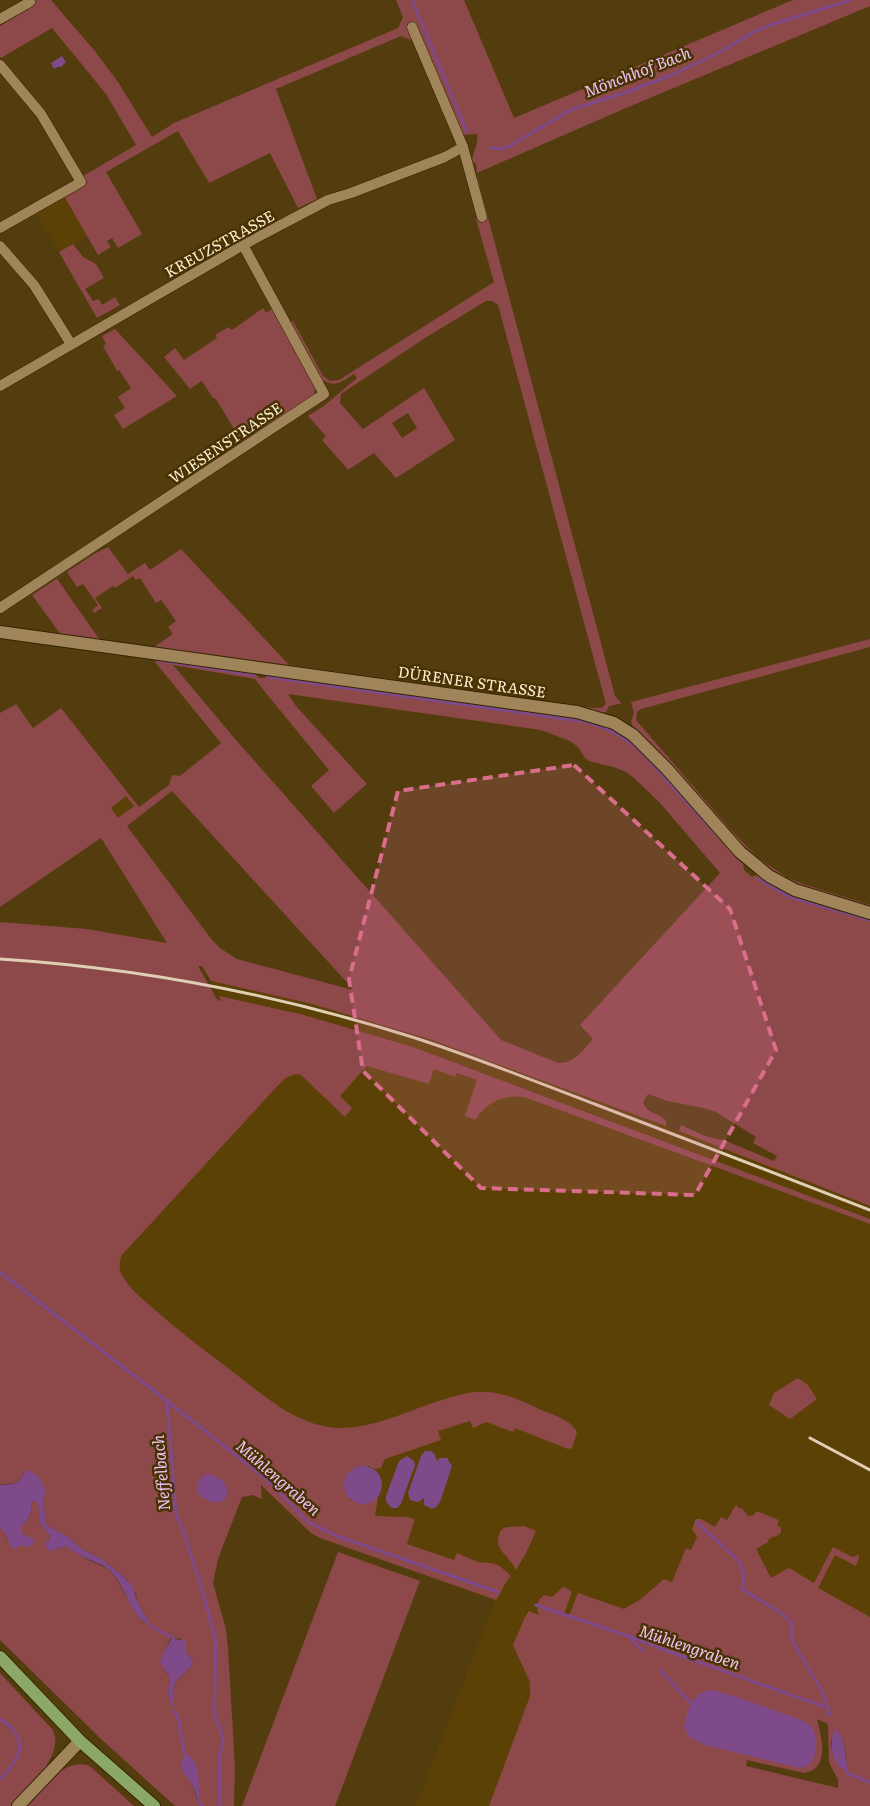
<svg xmlns="http://www.w3.org/2000/svg" width="870" height="1806" font-family="Literata,serif">
	<style>
		.built { fill: #5c4106 }
		.green { fill: #8d4849; fill-rule: evenodd }
		.water { fill: #7e4a89 }
		.lines { fill: none; stroke-linecap: round; stroke-linejoin: round }
		.stream { stroke: #7e4a89; stroke-width: 3 }
		.minor-casing { stroke: #352401; stroke-width: 11 }
		.tertiary-casing { stroke: #352401; stroke-width: 14 }
		.primary-casing { stroke: #352401; stroke-width: 14 }
		.minor { stroke: #9f8559; stroke-width: 10 }
		.tertiary { stroke: #9f8559; stroke-width: 12 }
		.primary { stroke: #8ba867; stroke-width: 12 }
		.rail { stroke: #dfcfb4; stroke-width: 3 }
		.marked { fill: #d96d8c; fill-opacity: 0.2; stroke: #d96d8c; stroke-width: 4; stroke-dasharray: 10 6; stroke-linejoin: round }
		.labels { text-anchor: middle; dominant-baseline: central; stroke-width: 5; stroke-linejoin: round; paint-order: stroke }
		.street-label { font-size: 15px; fill: #fbedd5; stroke: #483201 }
		.water-label { font-size: 16px; font-style: italic; fill: #eec2f8; stroke: #483201 }
	</style>
	<rect width="100%" height="100%" fill="#533c0e"/>
	<g class="built">
		<path d="M64,196L87,236L59,252L36,213Z"/>
		<path d="M126,795L134,806L118,818L111,808Z"/>
		<path d="M211,981L312,1004L376,1022L491,1060L741,1154L870,1206V1219L413,1047L304,1015L219,996Z"/>
		<path d="M413,1057L870,1224V1733L810,1710L537,1698L496,1806H416L495,1600L320,1538L311,1533L260,1484L261,1451L76,1253L241,1080Z"/>
	</g>
	<g class="green">
		<path d="M29,0H51L94,50L118,82L152,137L174,123L398,28L403,17L396,0H464L514,118L793,0H870V6L626,108L477,173V176L615,696L621,703H624L609,706L606,712L601,713L575,707L154,647L173,634L168,627L176,621L161,600L156,603L140,578L136,580L133,576L115,588L113,586L95,598L102,608L94,613L92,610L98,605L83,584L77,587L67,572L57,579L100,640L61,635L32,595L94,554L108,547L128,574L145,563L150,570L181,549L289,665L593,708H601L606,704L498,305L492,301H486L425,338L341,394L340,403L363,429L424,388L455,440L396,478L374,453L348,470L322,440L326,436L308,416L325,405L357,378L354,374C340,383 335,388 319,378L289,323L293,321L323,376L330,381L339,380L494,282L476,219L485,216L475,181L477,176L476,163H472C472,152 479,144 477,134L465,135L460,131L413,41L401,36L276,89L317,199L298,208L270,153L209,183L178,131L106,172L142,234L118,248L112,238L107,241L111,247L98,255L64,196L87,183L83,176L136,145L106,94L52,28L1,58L0,57V26L33,6ZM408,413L417,428L402,438L392,423Z"/>
		<path d="M73,244L83,257L96,264L104,278L85,289L93,301L99,299L102,305L115,297L120,305L97,318L59,252Z"/>
		<path d="M263,308L266,313L272,309L315,388L314,396L244,442H242L216,399L213,398L202,381L190,389L164,357L175,348L184,360L217,338L215,335L229,327L232,330Z"/>
		<path d="M115,329L177,396L123,429L114,415L125,408L118,397L131,388L119,370L117,371L103,346L106,344L102,336Z"/>
		<path d="M870,639V647L641,709L637,712L636,720L730,829L758,858L788,878L806,885L870,905V909L813,892L785,880L756,860L634,729L631,722L634,713L631,702Z"/>
		<path d="M155,660L255,673L259,678H265L268,674L594,721L623,734L643,750L743,862L744,870L752,877L756,875H760L870,918V1206L679,1131L681,1125L705,1136L726,1141L774,1161L777,1156L753,1143L756,1137L716,1112L703,1108L668,1101L648,1094L643,1102C647,1115 659,1112 666,1121V1126L432,1040L312,1004L211,981L202,966H198L218,1001L221,1000L219,996L304,1015L413,1047L870,1219V1224L524,1097C503,1094 487,1102 475,1120L465,1116L477,1080L457,1073L455,1077L434,1069L429,1084L367,1066L340,1096L352,1108L345,1117L301,1075C294,1073 289,1076 283,1080L122,1255C118,1264 119,1272 125,1280C132,1291 144,1300 154,1309C174,1327 195,1343 216,1359C239,1376 262,1396 286,1411C302,1420 321,1428 340,1428C380,1428 414,1407 452,1397C463,1394 474,1391 486,1392C505,1393 522,1401 539,1409C553,1415 570,1419 577,1432L572,1448L568,1449L515,1428L513,1432L486,1422L473,1428L470,1421L438,1431L441,1440L385,1459L381,1468L375,1469L368,1466L350,1500C361,1505 369,1504 378,1497L375,1516L407,1517L415,1519L407,1544L454,1560L457,1553L478,1562L491,1563L500,1566L511,1576C504,1583 501,1594 496,1600L320,1538L311,1533L261,1485L262,1499L253,1495L242,1497L218,1559L213,1583L226,1629L228,1649L235,1766L234,1806H175L101,1739L0,1640V1528L4,1532L8,1541L28,1547L29,1538L20,1531L19,1528C29,1519 32,1515 32,1502L35,1501C41,1507 38,1514 40,1522C42,1528 47,1531 50,1536L49,1541L50,1551L66,1546L88,1560L107,1568L114,1575L130,1603L144,1623L147,1619L137,1601L136,1594L127,1580L121,1574L103,1560L79,1547L70,1538L46,1525L43,1497L24,1473C17,1487 12,1482 0,1485V922L87,929L167,943L101,838L0,907V713L16,704L33,728L61,708L139,807L169,785L172,775L180,776L221,743L155,662ZM173,665L255,679L265,692L329,770L311,786L334,813L367,784L296,706L288,694L541,730L570,741L578,747L585,758L589,761L613,767L624,771L633,777L660,803L720,873L580,1025L593,1039C583,1050 574,1064 558,1063L501,1040L236,740ZM172,791L353,989V990L237,959L220,948L212,940L127,826ZM126,796L134,806L118,818L111,808ZM171,1637L181,1639L185,1652L193,1660C191,1672 182,1673 176,1682C172,1689 175,1702 174,1710L168,1693L170,1677C156,1662 165,1653 171,1637ZM192,1758L198,1777V1802L191,1782Z"/>
		<path d="M798,1378L807,1384L817,1399L790,1419L769,1405L774,1393Z"/>
		<path d="M736,1505L740,1509L742,1508L748,1516L754,1515L756,1511L779,1520L777,1525L781,1528V1532L776,1537L774,1536L768,1540V1542L756,1549L771,1578L789,1568L814,1583L833,1547L852,1557L856,1556L858,1554L859,1558L856,1566L835,1555L818,1588L870,1617V1806H489L530,1696V1682L513,1645L525,1617L529,1611L539,1615C535,1605 537,1602 544,1595L552,1597L563,1587L572,1591L564,1615L569,1616L578,1593L624,1609L641,1599L664,1579L672,1582L686,1548L691,1550L697,1537L692,1529L696,1519H701L715,1527L721,1517L727,1520ZM817,1719L828,1724L829,1762L838,1780V1788L746,1766L747,1760L804,1773C830,1769 822,1738 817,1719ZM833,1735L842,1739C845,1748 848,1760 845,1769L847,1772C836,1764 827,1748 833,1735Z"/>
		<path d="M524,1526L536,1531L525,1555L516,1570C511,1557 493,1550 499,1535C500,1532 501,1529 504,1528C509,1526 519,1527 524,1526Z"/>
		<path d="M338,1552L420,1581L335,1806H242Z"/>
		<path d="M0,1673L52,1729C67,1754 27,1788 12,1806H0Z"/>
		<path d="M79,1764L88,1765L92,1768L134,1806H23C38,1791 57,1767 79,1764Z"/>
	</g>
	<g class="water">
		<path d="M62,56L66,62L61,67H58L54,69L51,63Z"/>
		<path d="M425,1451H431L434,1453L437,1461L440,1458H447L452,1466L440,1502L436,1507L432,1509L424,1505V1498L418,1502L410,1500L408,1493L421,1456Z"/>
		<path d="M407,1456L414,1461L415,1465L401,1504L397,1508H392L386,1502V1496L399,1461Z"/>
		<circle cx="363" cy="1485" r="19"/>
		<path d="M27,1469L39,1477L46,1491L43,1497L46,1525L70,1538L79,1547L103,1560L121,1574L133,1587L137,1601L151,1626C128,1615 126,1583 107,1568C102,1564 96,1563 90,1560C81,1557 74,1551 66,1546L50,1551L47,1549L45,1543L49,1541L50,1536C47,1531 42,1528 40,1522C38,1514 41,1507 35,1501L32,1502C32,1515 28,1519 20,1528L23,1534L33,1539L35,1542L28,1547L20,1545L16,1549L12,1548L4,1532L0,1528V1485L13,1484L19,1481Z"/>
		<path d="M210,1474C223,1479 232,1487 225,1500C214,1506 205,1499 197,1493V1483L204,1475Z"/>
		<path d="M173,1636L176,1639L186,1641L185,1652L193,1660C191,1672 181,1673 176,1682C172,1689 175,1703 174,1711L168,1693L170,1677L160,1663L162,1656Z"/>
		<path d="M711,1690L734,1696L804,1721C807,1723 811,1725 813,1729C819,1743 817,1767 800,1768L705,1745L689,1737L684,1727C687,1710 693,1692 711,1690Z"/>
		<path d="M834,1730L839,1732L844,1745L847,1766L844,1770C830,1761 830,1744 834,1730Z"/>
		<path d="M185,1754C187,1755 190,1756 192,1758C200,1766 199,1793 199,1803C196,1797 195,1789 191,1783C184,1770 176,1772 185,1754Z"/>
	</g>
	<g class="lines">
		<g class="stream">
			<path d="M412,0L467,132"/>
			<path d="M491,148L502,149L510,146L570,110L627,92L672,75L718,53L754,32L770,25L851,0"/>
			<path d="M157,660L254,675"/>
			<path d="M268,677L587,722C608,728 624,736 640,751L716,834"/>
			<path d="M759,879L790,897L870,920"/>
			<path d="M0,1272L167,1401L176,1515L184,1532L202,1590L216,1641L214,1713L222,1734L223,1743L220,1752L219,1806"/>
			<path d="M167,1401L266,1479L308,1522L337,1536L498,1592"/>
			<path d="M696,1522L739,1561L744,1575L742,1589L781,1613L792,1623V1639L794,1644L822,1691L828,1708"/>
			<path d="M536,1605L634,1638L670,1652L828,1708L830,1715"/>
			<path d="M151,1626L171,1637"/>
			<path d="M629,1637L643,1651"/>
			<path d="M660,1670L692,1704"/>
			<path d="M174,1711L178,1718L185,1754"/>
			<path d="M0,1719C4,1722 9,1725 12,1729C30,1747 13,1765 0,1779"/>
			<path d="M844,1766L848,1774L870,1782"/>
			<path d="M199,1803L202,1806"/>
		</g>
		<defs>
			<g id="minor">
				<path d="M0,19L30,2"/>
				<path d="M412,27L463,147L482,217"/>
				<path d="M0,65L41,114L81,182L0,228"/>
				<path d="M0,246L34,285L71,344"/>
				<path d="M0,386L243,245L328,200L351,193L445,157L463,147"/>
				<path d="M0,608L324,394L243,245"/>
			</g>
			<g id="tertiary">
				<path d="M0,632L577,712L614,723L633,735L667,769L740,852L769,876L795,890L870,913"/>
				<path d="M18,1806L80,1741"/>
			</g>
			<path id="primary" d="M0,1657L80,1741L154,1806"/>
		</defs>
		<use href="#minor" class="minor-casing"/>
		<use href="#tertiary" class="tertiary-casing"/>
		<use href="#primary" class="primary-casing"/>
		<use href="#minor" class="minor"/>
		<use href="#tertiary" class="tertiary"/>
		<use href="#primary" class="primary"/>
		<g class="rail">
			<path d="M0,959C140,968 279,995 412,1037C475,1057 536,1082 597,1105C688,1140 779,1175 870,1210"/>
			<path d="M810,1438L870,1470"/>
		</g>
	</g>
	<path class="marked" d="M574,765L730,909L776,1050L695,1195L481,1188L363,1071L349,979L398,791Z"/>
	<g class="labels">
		<g class="street-label">
			<text transform="translate(219 243) rotate(-29)">KREUZSTRASSE</text>
			<text transform="translate(225 442) rotate(-34)">WIESENSTRASSE</text>
			<text transform="translate(472 681) rotate(8)">DÜRENER STRASSE</text>
		</g>
		<g class="water-label">
			<text transform="translate(637 71) rotate(-21)">Mönchhof Bach</text>
			<text transform="translate(160 1473) rotate(-95)">Neffelbach</text>
			<text transform="translate(279 1477) rotate(41)">Mühlengraben</text>
			<text transform="translate(690 1646) rotate(19)">Mühlengraben</text>
		</g>
	</g>
</svg>
